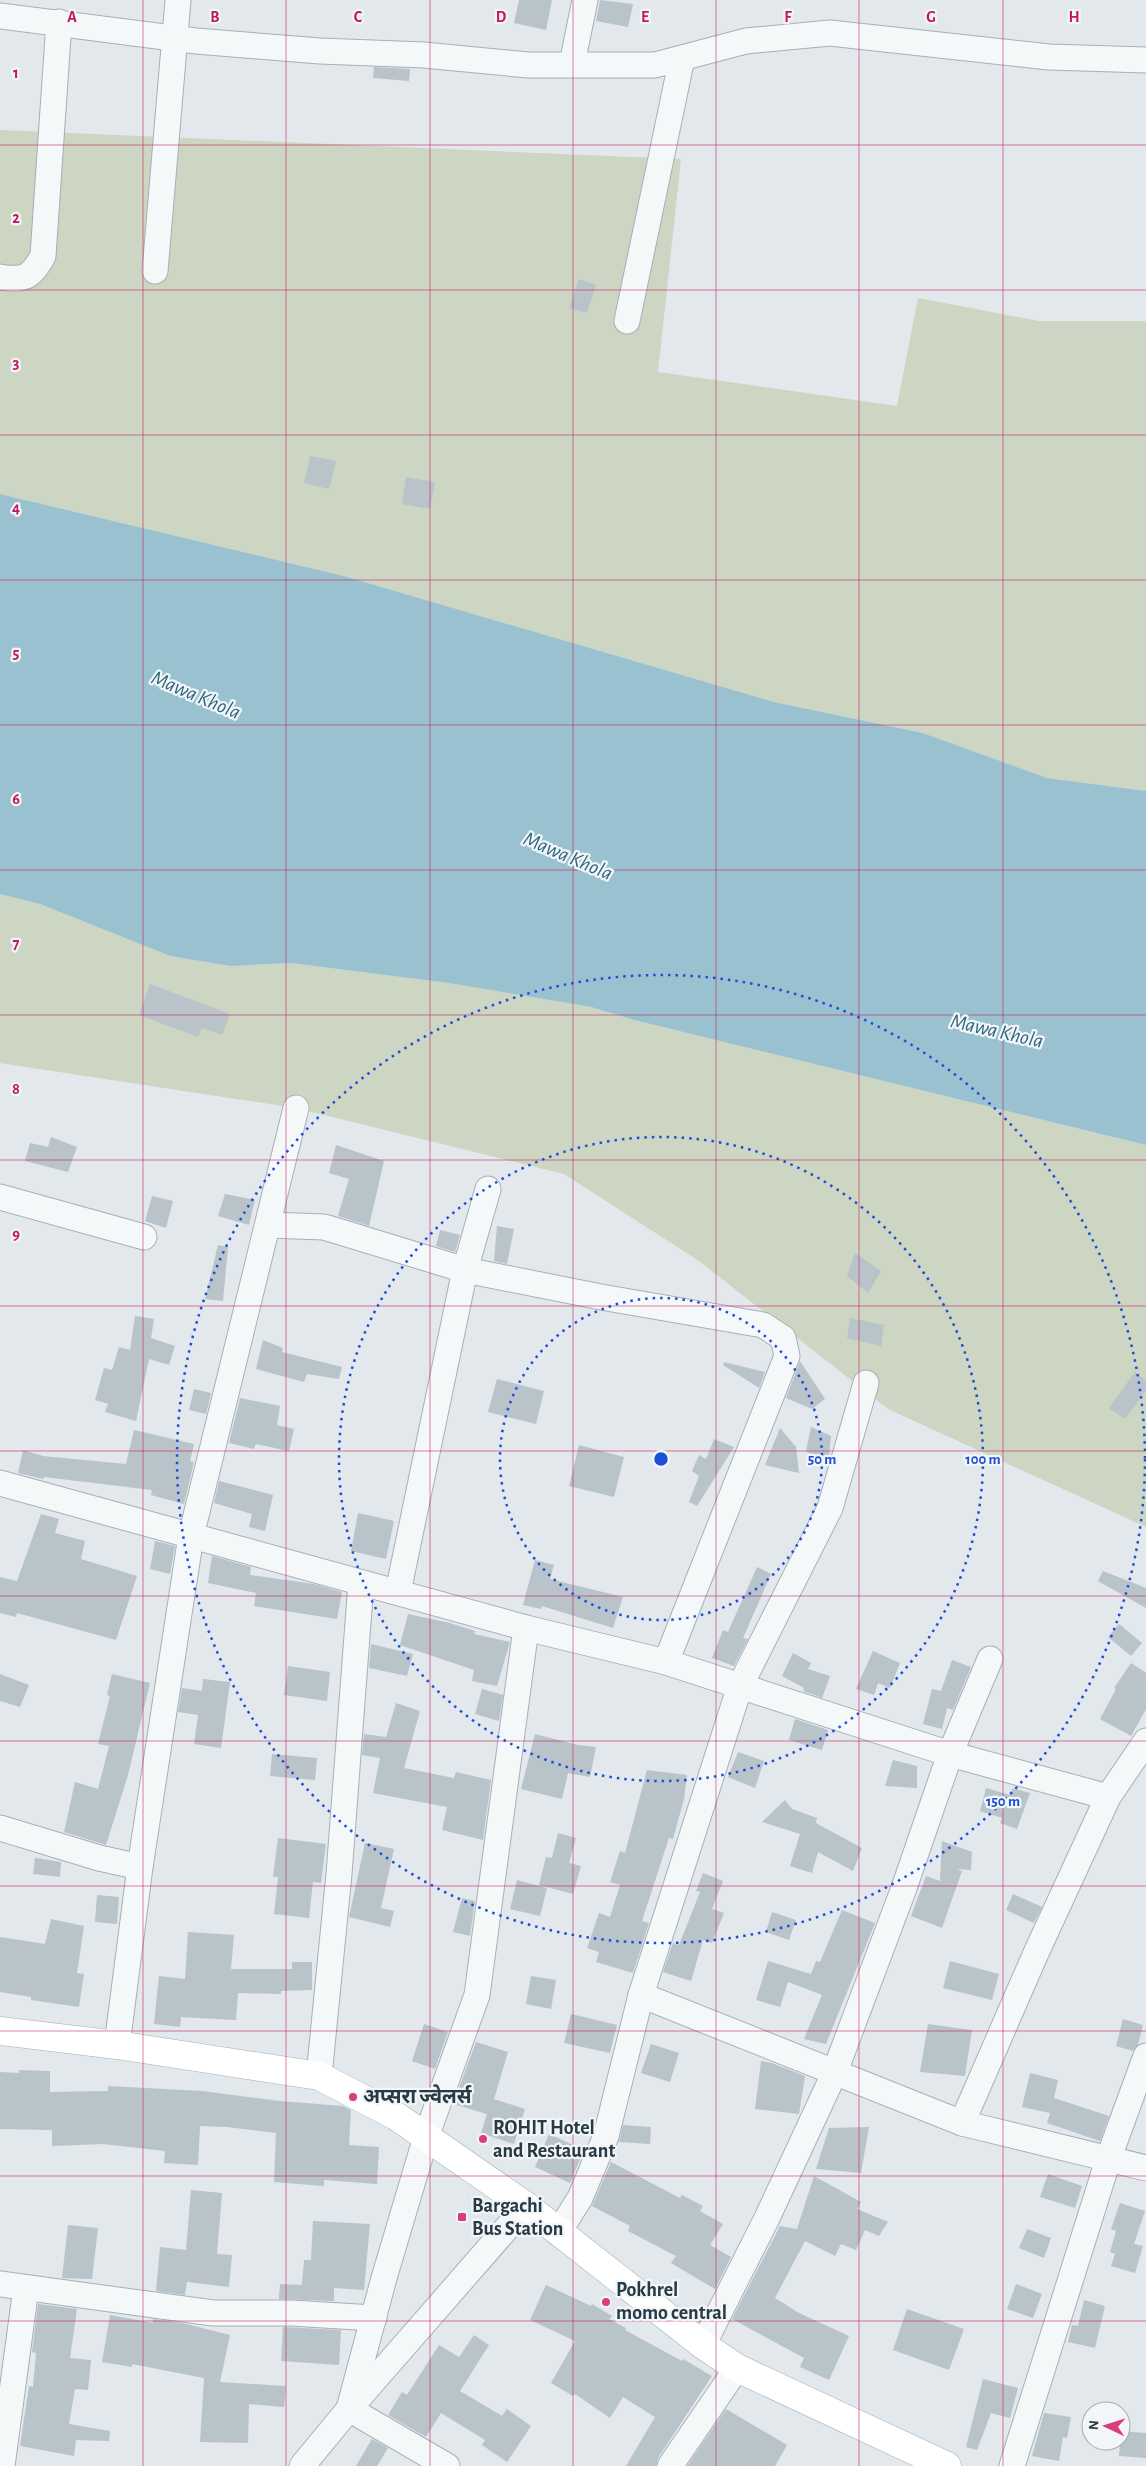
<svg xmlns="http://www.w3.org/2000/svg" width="1146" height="2466" font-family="'Alegreya Sans','Noto Sans Devanagari',sans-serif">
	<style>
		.green { fill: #ccd6c2 }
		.water { fill: #9ac1cf }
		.building { fill: #b8c3ca }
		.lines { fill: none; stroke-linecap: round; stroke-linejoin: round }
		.minor-casing { stroke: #a6b0b7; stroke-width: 27 }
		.major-casing { stroke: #a0b0b8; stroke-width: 29 }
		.minor { stroke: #f5f8f9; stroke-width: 25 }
		.major { stroke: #fff; stroke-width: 28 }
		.grid { fill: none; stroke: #c2185b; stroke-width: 1; stroke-opacity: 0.55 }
		.ring { fill: none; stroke: #1d4ed8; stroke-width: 2.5; stroke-dasharray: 2.5 5 }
		.poi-dot { fill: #db3c7c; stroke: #f2f6f8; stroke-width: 2 }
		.labels { text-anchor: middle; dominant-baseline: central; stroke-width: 4.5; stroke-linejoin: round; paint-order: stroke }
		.poi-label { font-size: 20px; font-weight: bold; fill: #283a45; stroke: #f2f6f8; text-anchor: start }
		.water-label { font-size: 21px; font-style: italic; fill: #2e657d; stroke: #f2f6f8 }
		.grid-label { font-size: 16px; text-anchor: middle; font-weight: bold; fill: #c2185b; stroke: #f2f6f8; stroke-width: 4.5; stroke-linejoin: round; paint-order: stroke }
		.centre { fill: #1d4ed8; stroke: #f2f6f8; stroke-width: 2.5 }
		.ring-label { font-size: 15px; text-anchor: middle; font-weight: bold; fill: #1d4ed8; stroke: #f2f6f8; stroke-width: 4.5; stroke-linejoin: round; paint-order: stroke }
	</style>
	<rect width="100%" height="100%" fill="#e2e8ec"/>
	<g class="green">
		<path d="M0,130L681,159L658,372L897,406L918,298L1039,321H1146V791L1047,778L923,733L774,702L344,576L0,494Z"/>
		<path d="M0,894L40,904L170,956L230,966L290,963L449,983L591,1007L634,1020L1146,1145V1527L888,1409L699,1261L564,1174L296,1108L0,1063Z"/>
	</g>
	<path class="water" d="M0,494L344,576L774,702L923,733L1047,778L1146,791V1145L634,1020L591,1007L449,983L290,963L230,966L170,956L40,904L0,894Z"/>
	<g class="building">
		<path d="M519,0H552L546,30L514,23Z"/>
		<path d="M600,0L633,4L628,27L596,21Z"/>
		<path d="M374,67L410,69L409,81L373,78Z"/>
		<path d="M579,279L596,285L587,313L569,308Z"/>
		<path d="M310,456L336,461L329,489L304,483Z"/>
		<path d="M406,477L435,482L430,509L402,504Z"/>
		<path d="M150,984L230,1014L222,1035L202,1028L198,1037L139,1015Z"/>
		<path d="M51,1137L77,1147L68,1172L25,1161L30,1143L48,1147Z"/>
		<path d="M336,1145L384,1161L369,1226L338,1216L349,1179L329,1173Z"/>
		<path d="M225,1194L255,1200L249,1225L218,1216Z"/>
		<path d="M152,1196L173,1201L166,1228L145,1221Z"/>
		<path d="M497,1226L514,1229L507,1264L494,1261Z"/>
		<path d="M440,1230L460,1235L455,1252L436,1246Z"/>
		<path d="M218,1245L228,1247L223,1301L205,1299Z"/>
		<path d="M855,1253L881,1271L868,1293L847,1276Z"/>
		<path d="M135,1316L154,1319L151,1338L175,1346L169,1365L149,1359L136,1421L105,1412L108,1404L95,1400L104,1368L112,1370L119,1347L130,1350Z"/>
		<path d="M850,1318L884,1325L881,1346L847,1338Z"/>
		<path d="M263,1340L283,1348L282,1352L342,1367L339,1379L307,1374L304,1382L256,1369Z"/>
		<path d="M800,1361L825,1399L812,1409L786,1398Z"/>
		<path d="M724,1362L765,1372L759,1388L723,1365Z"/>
		<path d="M1135,1372L1146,1380V1390L1125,1419L1109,1408Z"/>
		<path d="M497,1379L544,1391L536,1424L488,1412Z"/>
		<path d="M194,1389L211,1393L206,1414L189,1410Z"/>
		<path d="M240,1398L280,1406L277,1425L294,1429L289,1451L256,1444L254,1449L229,1443Z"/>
		<path d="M811,1427L831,1436L828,1465L806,1451Z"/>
		<path d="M780,1428L796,1447L799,1473L765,1465Z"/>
		<path d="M134,1430L194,1444L190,1461L194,1462L184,1504L151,1495L152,1490L44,1477L43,1479L18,1473L23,1450L43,1456L126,1464Z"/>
		<path d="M714,1439L734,1447L697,1506L689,1502L699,1476L692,1471L699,1455L706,1459Z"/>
		<path d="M579,1445L624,1457L614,1497L569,1486Z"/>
		<path d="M219,1481L273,1495L265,1531L249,1527L252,1514L214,1503Z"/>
		<path d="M358,1513L394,1521L386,1559L351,1551Z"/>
		<path d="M41,1514L59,1519L55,1533L85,1541L81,1559L137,1576L116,1640L17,1613L16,1617L0,1613V1577L17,1581Z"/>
		<path d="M155,1541L175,1546L170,1574L150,1569Z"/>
		<path d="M212,1556L251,1567L250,1575L314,1584L342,1592L337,1619L254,1606L256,1593L208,1583Z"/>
		<path d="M535,1560L554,1565L550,1579L623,1597L613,1628L542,1606L541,1609L523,1605Z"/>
		<path d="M757,1567L771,1574L743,1638L748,1639L734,1666L712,1658L723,1630L728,1632Z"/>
		<path d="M1103,1571L1146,1588V1608L1098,1581Z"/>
		<path d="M408,1614L450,1623L475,1631L474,1634L510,1642L497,1686L472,1681L474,1670L400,1645Z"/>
		<path d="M1119,1624L1142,1643L1131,1656L1108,1637Z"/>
		<path d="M371,1644L413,1654L407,1676L369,1668Z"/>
		<path d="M873,1651L900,1663L890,1688L878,1683L874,1695L856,1689Z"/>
		<path d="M793,1653L811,1663L808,1669L830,1676L822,1698L803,1691L804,1688L782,1676Z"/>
		<path d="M952,1660L971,1667L953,1710L947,1708L942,1729L923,1724L932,1689L941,1691Z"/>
		<path d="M1131,1663L1146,1673V1709L1131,1736L1100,1719L1116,1689L1114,1688Z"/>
		<path d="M288,1666L330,1672L327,1701L284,1695Z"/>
		<path d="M0,1674L29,1685L20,1707L0,1701Z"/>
		<path d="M112,1674L150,1683L128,1775L106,1845L64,1832L75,1782L98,1789L109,1746L98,1744L110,1696L107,1695Z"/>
		<path d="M203,1679L230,1682L221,1748L194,1744L198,1715L178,1712L182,1688L202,1691Z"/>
		<path d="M482,1689L503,1695L499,1721L475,1714Z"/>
		<path d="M396,1703L420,1711L404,1768L454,1778L456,1772L491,1780L483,1840L442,1830L447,1807L373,1793L380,1758L362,1755L364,1734L386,1737Z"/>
		<path d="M795,1719L828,1730L822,1750L789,1740Z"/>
		<path d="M535,1734L578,1745L596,1747L590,1777L568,1773L562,1799L521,1789Z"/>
		<path d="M738,1752L764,1761L755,1788L728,1777Z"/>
		<path d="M272,1754L317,1758L315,1780L270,1776Z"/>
		<path d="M893,1760L917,1766V1788L885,1786Z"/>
		<path d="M647,1770L687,1775L684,1799L673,1839L669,1838L642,1921L649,1923L633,1973L596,1962L599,1952L587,1948L599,1913L610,1917L620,1885L610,1882L620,1851L625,1853Z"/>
		<path d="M986,1788L1010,1795L1013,1788L1030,1793L1017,1829L1000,1823L1002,1818L980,1811Z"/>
		<path d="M785,1800L792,1809L817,1818L816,1823L862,1848L853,1871L818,1852L812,1873L790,1866L800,1834L762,1822Z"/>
		<path d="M558,1833L576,1838L569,1863L581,1866L573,1894L539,1885L546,1857L552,1858Z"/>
		<path d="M278,1838L326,1844L321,1883L313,1882L309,1918L274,1914L278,1877H273Z"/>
		<path d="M942,1841L972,1852L971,1870L957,1869L962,1871L942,1928L911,1916L926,1876L940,1881Z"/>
		<path d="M365,1843L394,1849L381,1908L394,1911L390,1927L349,1917Z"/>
		<path d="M35,1858L61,1862L60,1877L33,1874Z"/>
		<path d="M703,1873L723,1881L712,1909L724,1913L712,1943L703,1940L691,1981L663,1972L673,1943L679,1945L700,1892L696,1891Z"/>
		<path d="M517,1880L547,1888L540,1916L510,1909Z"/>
		<path d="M1013,1894L1042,1907L1034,1923L1006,1910Z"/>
		<path d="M97,1895L119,1897L117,1924L95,1922Z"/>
		<path d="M462,1898L475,1901L470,1936L453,1932Z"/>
		<path d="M842,1910L875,1923L826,2044L804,2039L822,1995L788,1982L780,2007L756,2000L768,1961L811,1974L816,1961L820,1962Z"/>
		<path d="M772,1912L796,1920L789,1940L766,1932Z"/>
		<path d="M51,1919L84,1926L77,1973L84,1974L79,2007L31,2000V1997L0,1992V1937L45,1944Z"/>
		<path d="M188,1932L234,1935L231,1969H292V1962H312V1990L281,1991V1994L238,1993L236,2020L181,2017L180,2027L154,2024L159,1976L185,1979Z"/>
		<path d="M950,1961L999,1974L992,2000L943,1988Z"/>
		<path d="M531,1976L556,1980L551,2009L526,2004Z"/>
		<path d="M571,2014L617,2025L610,2053L564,2043Z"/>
		<path d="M1123,2019L1143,2025L1138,2045L1133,2051L1116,2046Z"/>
		<path d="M424,2024L448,2032L435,2069L412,2061Z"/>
		<path d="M928,2024L972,2030L965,2076L920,2072Z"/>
		<path d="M476,2042L508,2052L494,2099L525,2109L514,2144L481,2133L487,2114L453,2104Z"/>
		<path d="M651,2044L679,2053L670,2082L641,2073Z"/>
		<path d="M761,2061L772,2063L805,2076L799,2114L755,2109Z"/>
		<path d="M19,2070L50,2071V2092L108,2091V2086L202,2091L280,2101L343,2106L351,2110L349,2145L379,2147L377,2184L324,2180V2186L274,2182L276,2133L227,2127L200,2126L198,2165L164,2163L165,2151L103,2144L52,2146V2130L0,2129V2072L19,2073Z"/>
		<path d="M1030,2073L1058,2080L1054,2098L1109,2116L1100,2141L1047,2123L1050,2113L1022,2107Z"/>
		<path d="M623,2125L651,2127L650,2144L619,2142Z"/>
		<path d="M869,2127L861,2173L816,2169L829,2128Z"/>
		<path d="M549,2134L584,2150L570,2183L535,2167Z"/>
		<path d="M611,2162L680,2198L682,2195L703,2206L700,2211L723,2224L710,2245L731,2257L715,2289L671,2263L676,2256L628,2231L630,2226L592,2206Z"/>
		<path d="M1048,2174L1082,2186L1075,2208L1040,2197Z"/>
		<path d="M814,2176L861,2202L857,2209L888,2222L879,2236L865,2230L856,2250L841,2244L835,2256L805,2241L775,2298L799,2313L849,2336L829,2380L800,2367L804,2358L732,2319L780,2226L797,2229Z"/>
		<path d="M191,2190L222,2193L217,2254L232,2255L229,2287L187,2282L185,2295L156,2291L160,2247L186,2250Z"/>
		<path d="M1120,2203L1145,2211L1134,2244L1143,2246L1135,2273L1111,2266L1115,2254L1110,2252L1116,2231L1111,2229Z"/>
		<path d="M313,2221L370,2224L364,2290L334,2288V2301L279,2299L280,2284L302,2285L304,2260H311Z"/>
		<path d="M68,2225L98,2228L92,2279L62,2278Z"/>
		<path d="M1027,2229L1051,2238L1044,2258L1019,2248Z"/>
		<path d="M1016,2284L1042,2294L1033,2318L1007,2309Z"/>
		<path d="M546,2285L591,2306L592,2304L612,2316L609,2319L626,2328L625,2330L682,2361L683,2359L712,2376L658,2458L656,2466H626L655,2417L623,2397L610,2418L575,2394L573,2396L551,2383L575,2341L530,2320Z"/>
		<path d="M1084,2300L1105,2306L1095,2348L1068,2342L1072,2325L1078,2326Z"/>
		<path d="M38,2304L77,2309L70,2358L91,2360L88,2390L75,2389L69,2424L110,2431L109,2441L76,2440L74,2456L20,2446L29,2386L33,2387L36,2353L32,2352Z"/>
		<path d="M907,2309L964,2329L949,2370L893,2350Z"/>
		<path d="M110,2315L153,2323V2319L182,2323L230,2335L220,2382L286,2386L284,2407L249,2404L248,2443L200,2442L204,2378L132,2364V2367L102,2362Z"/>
		<path d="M283,2327L341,2330L339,2365L281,2361Z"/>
		<path d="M474,2335L489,2345L460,2391L502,2416L507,2409L531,2426L507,2462L482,2445L485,2440L441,2413L426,2437L388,2415L402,2392L407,2395L439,2345L459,2357Z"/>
		<path d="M983,2379L1018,2388L1010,2418L991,2413L977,2450L966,2447Z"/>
		<path d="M726,2409L787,2445L775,2466H687Z"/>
		<path d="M1044,2413L1071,2417L1067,2438L1063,2437L1059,2461L1032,2456Z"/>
		<path d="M1121,2431L1146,2433V2458L1119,2456Z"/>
		<path d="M372,2439L388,2448L377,2466H356Z"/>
	</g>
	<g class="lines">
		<defs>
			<g id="minor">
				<path d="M0,16L196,41L320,51L424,55L528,65H655L746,41L830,33L1049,57L1146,60"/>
				<path d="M572,64L585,0"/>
				<path d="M155,271L178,0"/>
				<path d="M0,277C25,281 31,277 43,256L59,22"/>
				<path d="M627,321L682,58"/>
				<path d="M488,1189L465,1270L601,1297L763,1325L783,1338L787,1356L666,1662"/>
				<path d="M0,1197L144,1237"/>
				<path d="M268,1225L324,1227L465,1270L398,1592"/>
				<path d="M0,1483L526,1628L666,1662L950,1754L1108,1797"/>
				<path d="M0,1828L99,1858L140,1867"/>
				<path d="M641,1995L962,2123L1146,2168"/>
				<path d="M117,2045L140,1867L191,1536L296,1108"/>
				<path d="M319,2076L339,1874L361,1583"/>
				<path d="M962,2123L1036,1953L1108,1797L1146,1741"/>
				<path d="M558,2233L580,2198L606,2136L641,1995L740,1686L830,1508L866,1383"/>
				<path d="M0,2284L213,2313H291L374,2318"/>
				<path d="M703,2345L767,2218L834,2074L904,1888L950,1754L990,1659"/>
				<path d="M2,2466L26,2288"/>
				<path d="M302,2466L349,2409L526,2206"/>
				<path d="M447,2466L349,2409L384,2278L426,2137L477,1995L526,1628"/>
				<path d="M670,2466L737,2368"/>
				<path d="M1012,2466L1109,2157L1146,2056"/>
			</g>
			<path id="major" d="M0,2031L117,2045L319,2076L396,2116L526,2206L703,2345L737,2368L947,2466"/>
		</defs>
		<use href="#minor" class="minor-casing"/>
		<use href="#major" class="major-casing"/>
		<use href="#minor" class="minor"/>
		<use href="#major" class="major"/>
	</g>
	<path class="grid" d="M143,0V2466M286,0V2466M430,0V2466M573,0V2466M716,0V2466M859,0V2466M1003,0V2466M0,145H1146M0,290H1146M0,435H1146M0,580H1146M0,725H1146M0,870H1146M0,1015H1146M0,1160H1146M0,1306H1146M0,1451H1146M0,1596H1146M0,1741H1146M0,1886H1146M0,2031H1146M0,2176H1146M0,2321H1146"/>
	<g class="ring">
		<circle cx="661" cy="1459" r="161"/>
		<circle cx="661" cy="1459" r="322"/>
		<circle cx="661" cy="1459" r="484"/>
	</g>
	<g class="poi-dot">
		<circle cx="353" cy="2097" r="5"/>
		<circle cx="483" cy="2139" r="5"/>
		<rect x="457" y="2212" width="10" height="10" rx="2.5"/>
		<circle cx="606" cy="2302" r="5"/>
	</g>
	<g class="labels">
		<g class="poi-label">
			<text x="363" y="2097">अप्सरा ज्वेलर्स</text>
			<text x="493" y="2128">ROHIT Hotel<tspan x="493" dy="23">and Restaurant</tspan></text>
			<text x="472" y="2206">Bargachi<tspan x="472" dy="23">Bus Station</tspan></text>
			<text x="616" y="2290">Pokhrel<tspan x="616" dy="23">momo central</tspan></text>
		</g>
		<g class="water-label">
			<text transform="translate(196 695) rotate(23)">Mawa Khola</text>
			<text transform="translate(568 856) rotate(23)">Mawa Khola</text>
			<text transform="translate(997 1031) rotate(13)">Mawa Khola</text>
		</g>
	</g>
	<g class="grid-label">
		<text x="72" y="22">A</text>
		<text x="215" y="22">B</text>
		<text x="358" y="22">C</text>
		<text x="501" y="22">D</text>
		<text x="645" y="22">E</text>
		<text x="788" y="22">F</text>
		<text x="931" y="22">G</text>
		<text x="1074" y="22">H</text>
		<text x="16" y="78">1</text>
		<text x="16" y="223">2</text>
		<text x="16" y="368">3</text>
		<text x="16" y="513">4</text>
		<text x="16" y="658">5</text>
		<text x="16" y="804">6</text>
		<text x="16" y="949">7</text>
		<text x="16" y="1094">8</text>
		<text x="16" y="1239">9</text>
	</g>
	<circle cx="661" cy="1459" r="8" class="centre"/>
	<g class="ring-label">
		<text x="822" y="1464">50 m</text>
		<text x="983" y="1464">100 m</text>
		<text x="1003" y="1806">150 m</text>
	</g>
	<g transform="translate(1106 2426) rotate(274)"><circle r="24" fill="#f2f6f8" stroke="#a1abb0"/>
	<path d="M0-4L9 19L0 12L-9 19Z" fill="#db3c7c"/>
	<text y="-8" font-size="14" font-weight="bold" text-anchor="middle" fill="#283a45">N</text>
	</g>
</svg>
